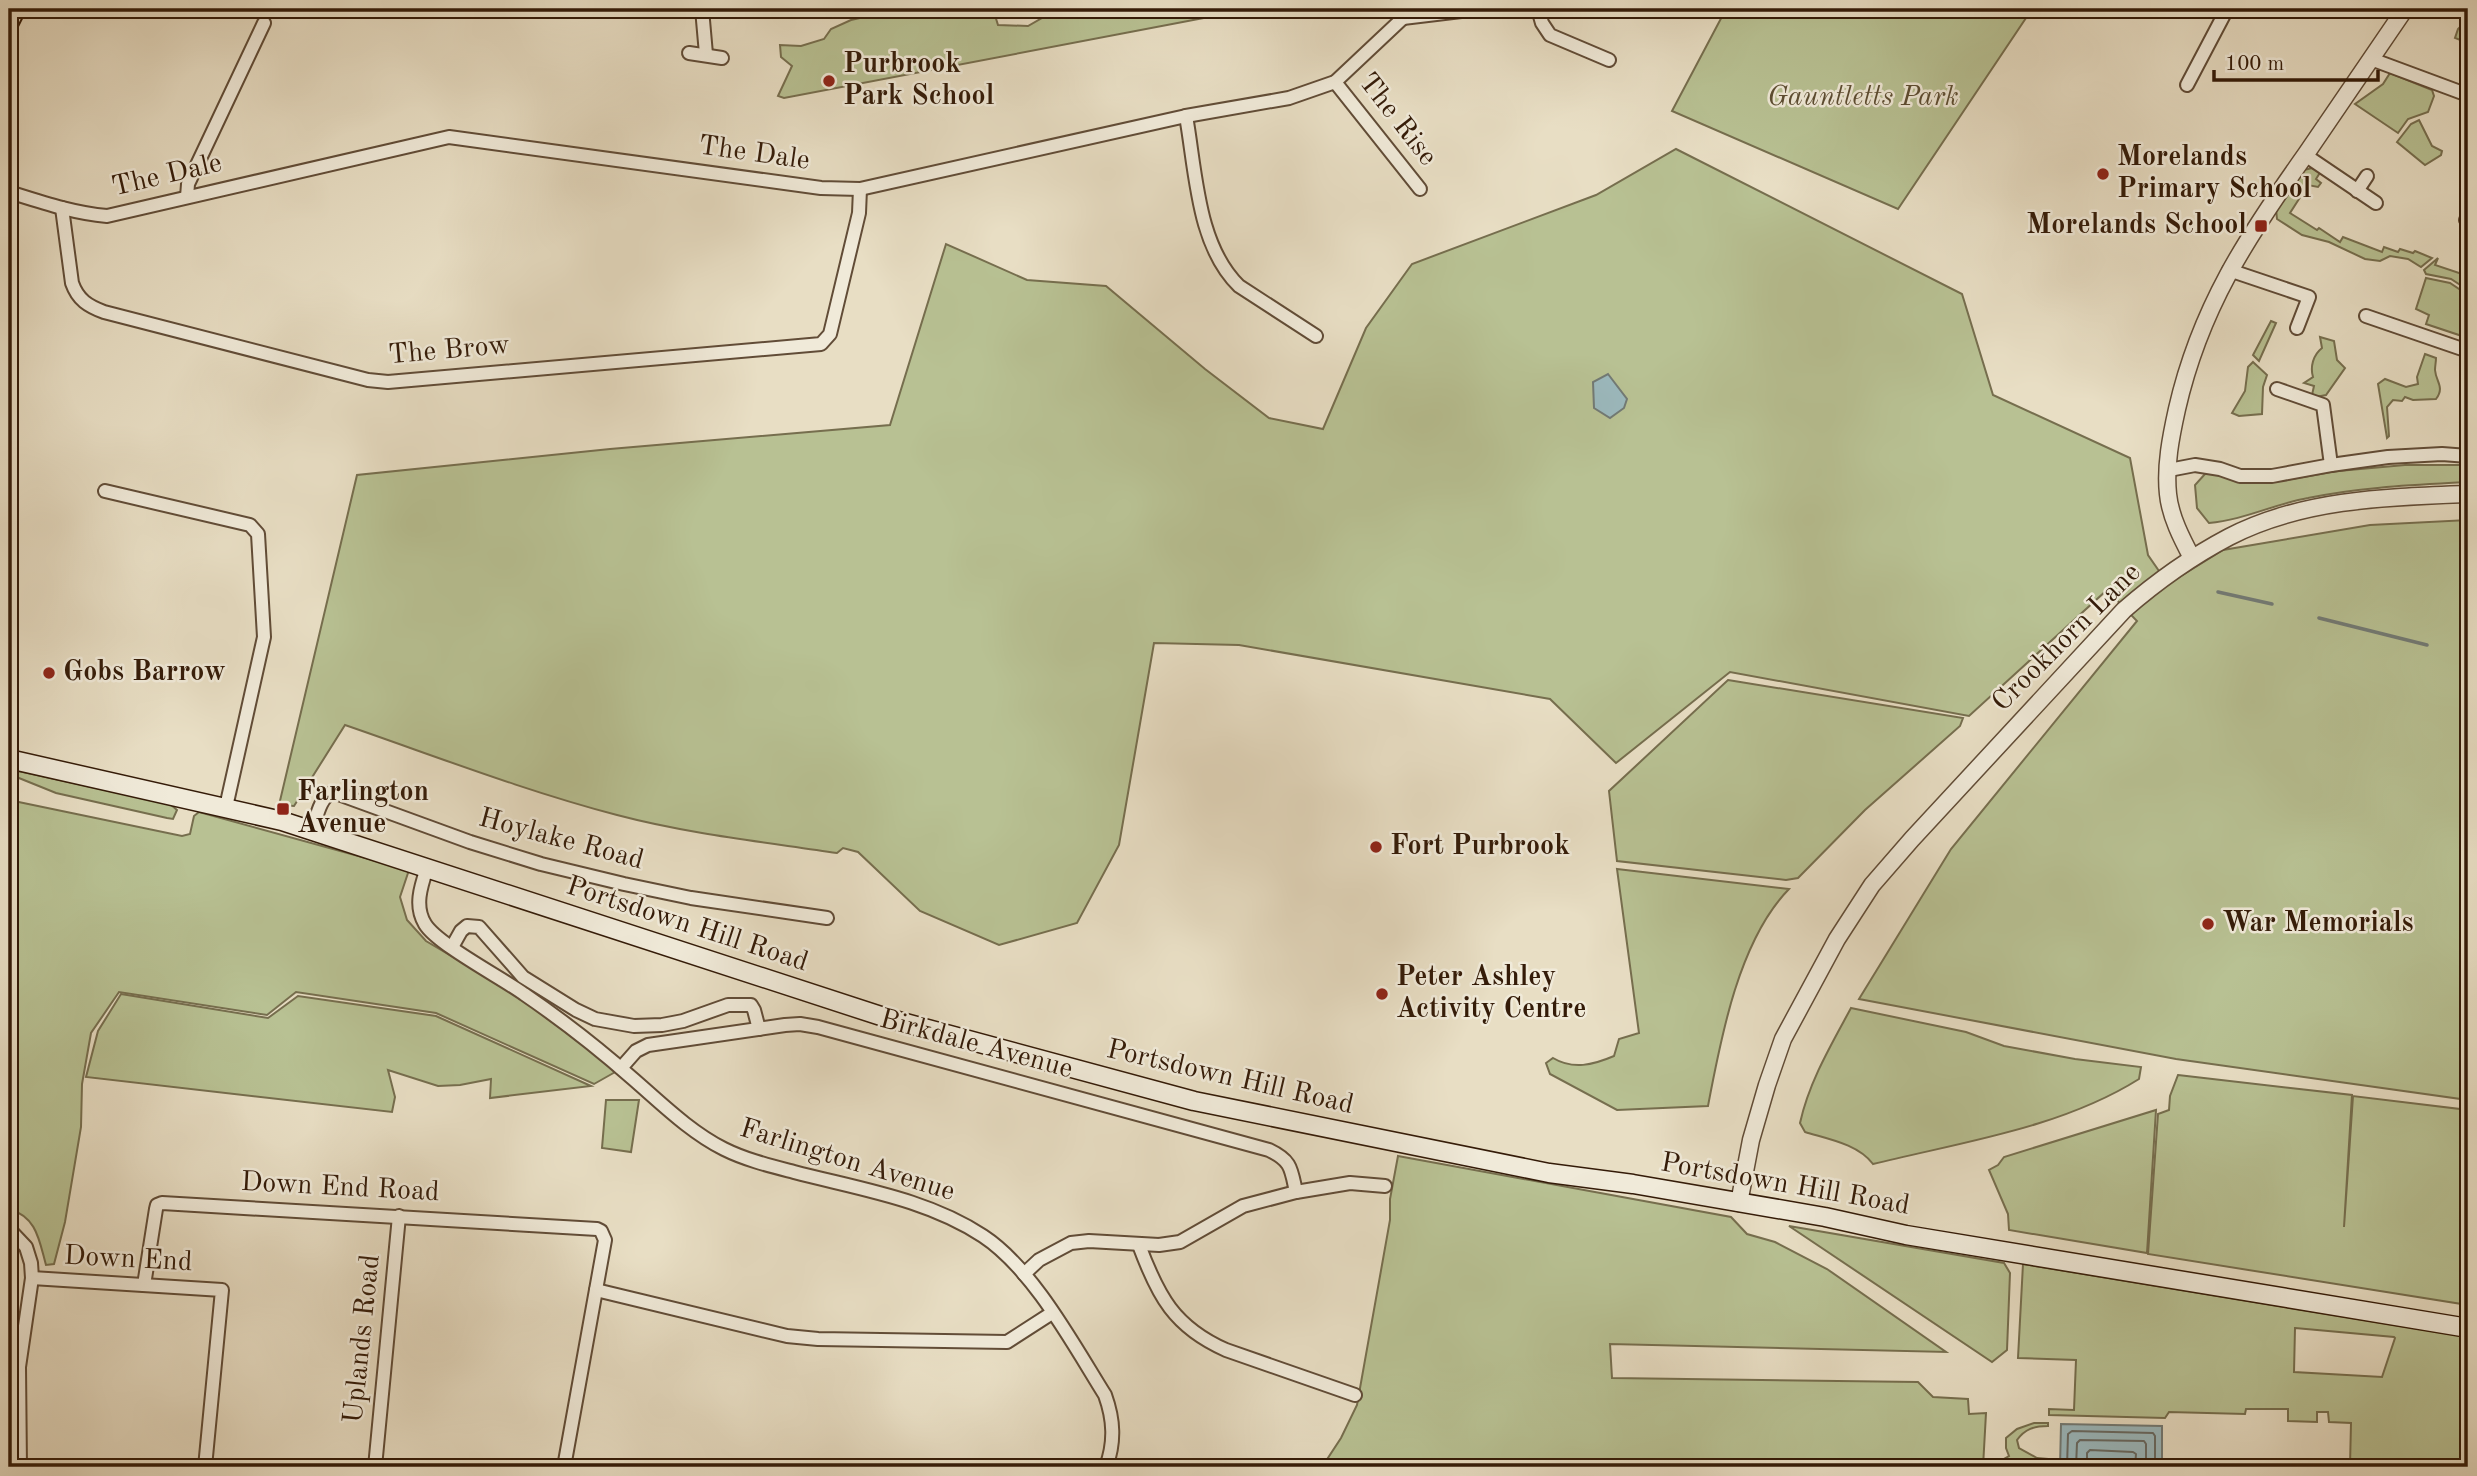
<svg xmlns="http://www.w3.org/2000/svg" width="2477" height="1476" font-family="'Old Standard TT',serif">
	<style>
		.green { fill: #b8c193; stroke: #766e4e; stroke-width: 2; fill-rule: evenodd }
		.water { fill: #9bb9be; stroke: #727a75; stroke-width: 2 }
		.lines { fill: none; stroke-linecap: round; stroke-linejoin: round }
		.shore { stroke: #686a63; stroke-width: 2 }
		.stream { stroke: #727a75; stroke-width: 3.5 }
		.minor-casing { stroke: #614c37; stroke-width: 16 }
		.tertiary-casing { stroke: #614c37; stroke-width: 19 }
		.secondary-casing { stroke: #341b08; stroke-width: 21 }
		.primary-casing { stroke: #341b08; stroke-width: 23 }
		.minor { stroke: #f0ead9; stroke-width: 12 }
		.tertiary { stroke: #f0ead9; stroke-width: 16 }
		.secondary { stroke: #f0ead9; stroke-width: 18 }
		.primary { stroke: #e8dec4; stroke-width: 19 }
		.poi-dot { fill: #8f2418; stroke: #f0ead9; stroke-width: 2.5 }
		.labels { text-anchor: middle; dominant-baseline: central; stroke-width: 5; stroke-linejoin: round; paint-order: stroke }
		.poi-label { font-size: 28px; font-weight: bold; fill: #341b08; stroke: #f0ead9; text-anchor: start }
		.park-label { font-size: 28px; font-style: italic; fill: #5c4d32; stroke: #f0ead9 }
		.street-label { font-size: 28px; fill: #341b08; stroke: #f0ead9 }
	</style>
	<rect width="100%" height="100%" fill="#e8dec4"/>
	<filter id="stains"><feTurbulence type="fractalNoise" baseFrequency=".00286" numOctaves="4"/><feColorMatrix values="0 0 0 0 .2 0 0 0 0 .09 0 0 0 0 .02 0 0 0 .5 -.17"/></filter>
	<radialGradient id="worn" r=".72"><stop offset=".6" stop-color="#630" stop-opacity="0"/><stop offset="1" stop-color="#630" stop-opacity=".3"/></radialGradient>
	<g class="green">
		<path d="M921,9H993L998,25L1028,26L1047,15L1049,9H1251L784,98L778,96L792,66L781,57L780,45L801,46L824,39L831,29L851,20L882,13L905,15Z"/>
		<path d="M1726,9H2032L1898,209L1672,111Z"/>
		<path d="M2468,19V43L2455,38L2458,29Z"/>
		<path d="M2390,73L2432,90L2434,96L2428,112L2408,119L2398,133L2355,104L2383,84Z"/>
		<path d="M2419,120L2432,146L2442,151L2441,155L2425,165L2397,142L2411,124Z"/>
		<path d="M1676,149L1962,294L1993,395L2130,458L2148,555L2168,584L2223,550L2370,525L2468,520V1100L2176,1059L1859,999L1951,849L2137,621L2107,590L1969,716L1730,672L1616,763L1550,699L1239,645L1154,643L1119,845L1077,923L999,945L920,911L858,852L843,848L837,853C764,842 689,834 617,815C525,791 435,756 345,725L294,806L279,805L357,475L610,449L890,425L946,244L1027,280L1106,286L1205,369L1269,418L1323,429L1366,328L1412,264L1596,195Z"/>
		<path d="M2312,168L2321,171L2316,179L2321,183L2318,187L2308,185L2290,213L2317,230L2319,228L2340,242L2343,237L2382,252L2384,247L2398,252L2400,249L2413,253L2415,251L2432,258L2421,267L2408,259L2390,256L2380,261L2365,259L2329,242L2302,235L2277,219L2276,209L2304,170Z"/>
		<path d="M2438,258L2435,265L2468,276V290L2451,279L2426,274L2424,270Z"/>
		<path d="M2426,278L2450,283L2468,295V338L2426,324L2429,315L2416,309Z"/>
		<path d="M2271,321L2276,323L2259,361L2253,355Z"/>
		<path d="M2320,337L2334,341L2337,360L2345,368L2326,395L2316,397L2312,395L2314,386L2304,383L2313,377C2310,367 2313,355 2322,348Z"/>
		<path d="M2425,354L2436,358C2436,362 2435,366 2435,370C2436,382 2445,387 2436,399L2413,400L2405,397L2402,401L2393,400L2387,407L2389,436L2387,438L2378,384L2385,379L2406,387L2418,384L2417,377Z"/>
		<path d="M2253,362L2267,375L2263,387L2262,414L2239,416L2232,413L2245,391L2248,367Z"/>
		<path d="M2405,465H2468V482C2414,485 2361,487 2308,498C2274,504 2244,520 2209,523L2197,508L2195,485L2205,474L2211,473L2245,482L2268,483L2338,471Z"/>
		<path d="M1728,680L1963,718L1960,726L1865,810L1798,878L1786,880L1617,861L1609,791Z"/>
		<path d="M9,769L170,804L177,810L173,819L167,818L56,793L9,774Z"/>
		<path d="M9,800L182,836L190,834L194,816L199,812L409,870L400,897L407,920L426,941L514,993L617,1071L594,1084L436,1013L296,992L267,1015L119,992L91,1033L82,1084L81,1127L65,1222L54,1264L46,1265C39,1240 37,1217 9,1209Z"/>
		<path d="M1617,869L1789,889C1739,940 1721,1037 1708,1106L1617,1110L1550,1074L1546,1063L1553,1058C1573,1070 1593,1065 1614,1056L1619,1039L1639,1033Z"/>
		<path d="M121,994L268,1018L298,996L436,1016L591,1086L490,1098L491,1079L460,1085L438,1086L388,1070L395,1097L392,1112L86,1077L98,1031Z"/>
		<path d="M1851,1008L1966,1032L2004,1046L2075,1059L2141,1067L2139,1079C2061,1128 1962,1142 1873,1164C1858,1144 1828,1139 1805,1132L1800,1123C1809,1082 1831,1045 1851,1008Z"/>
		<path d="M2178,1075L2352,1095L2344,1227L2353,1096L2468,1110V1305L2148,1254L2158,1114L2169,1110L2170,1096Z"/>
		<path d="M606,1100H639L631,1152L602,1148Z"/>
		<path d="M2156,1110L2147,1253L2009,1230L2008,1214L1989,1170L1998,1165L2004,1157Z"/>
		<path d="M1398,1156L1731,1217L1747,1234L1775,1242L1827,1269L1946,1352L1610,1344L1612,1378L1918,1382L1933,1397L1968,1399L1969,1414L1986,1413L1983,1467H1322L1341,1438L1357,1405L1390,1220V1199Z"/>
		<path d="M1789,1226L2004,1263L2010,1273L2007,1350L1992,1362Z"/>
		<path d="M2023,1264L2468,1337V1467H2352L2350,1466L2351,1423L2329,1422L2328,1412H2317V1422L2288,1421V1409H2246L2245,1414L2169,1412L2165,1418L2049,1415V1409L2074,1410L2076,1360L2018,1358ZM2295,1328L2394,1337L2395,1338L2382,1377L2294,1372Z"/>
		<path d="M2034,1423H2048V1426C2034,1426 2025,1429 2017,1440L2019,1448L2037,1458L2059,1460V1467H2002V1460L2009,1456L2006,1448V1438L2017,1429Z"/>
		<path d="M2188,1459L2213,1460L2214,1466L2266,1467H2188Z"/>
	</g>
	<g class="water">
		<path d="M1608,374L1627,399L1624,408L1610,418L1594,408L1593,382Z"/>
		<path d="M2061,1424L2162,1426V1467H2060Z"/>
	</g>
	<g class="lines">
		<g class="shore">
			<path d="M2067,1467L2068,1434L2072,1431L2153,1433L2155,1436V1467"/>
			<path d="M2076,1467L2077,1443L2080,1440L2144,1441L2146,1444V1467"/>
			<path d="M2087,1467V1453L2090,1450L2133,1452L2136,1454L2135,1467"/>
		</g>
		<g class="stream">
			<path d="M2218,592L2272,604"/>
			<path d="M2319,618L2427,645"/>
		</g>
		<defs>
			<g id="minor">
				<path d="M702,9L706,54"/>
				<path d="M1538,9L1542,23L1550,35L1609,60"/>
				<path d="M1403,18L1478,9"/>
				<path d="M689,53L722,58"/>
				<path d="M2371,59L2468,95"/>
				<path d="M1335,82L1420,189"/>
				<path d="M2187,85L2227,9"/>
				<path d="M1186,116C1196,172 1197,245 1239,286L1316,336"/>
				<path d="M2305,155L2376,203"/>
				<path d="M2357,191L2367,176"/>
				<path d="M9,192C41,202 73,213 107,216L449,137L821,188L860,189L1186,116L1289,98L1335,82L1403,18V9"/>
				<path d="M187,197L188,184L264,23"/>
				<path d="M62,208L72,283C78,300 88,306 104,312L368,380L388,382L821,344L830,334L859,213L860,189"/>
				<path d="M2466,220L2468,221"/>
				<path d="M2229,270L2309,297L2297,328"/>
				<path d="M2366,316L2468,351"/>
				<path d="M2277,389L2323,405L2331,465"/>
				<path d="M2169,470L2195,465L2220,469L2240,476H2272L2331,465L2388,457L2442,454L2468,456"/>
				<path d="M105,491L250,525L258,534L264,637L226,807"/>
				<path d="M312,831C317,817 319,798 333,792L470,842L541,864L624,884L691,898L827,918"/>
				<path d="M427,868C421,886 414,906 425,924C437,944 502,978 524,994C562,1020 598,1048 632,1078C661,1103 690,1132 724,1149C746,1160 771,1166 794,1172C859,1189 927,1199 983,1236C1033,1269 1073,1344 1105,1395C1114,1420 1115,1442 1106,1467"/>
				<path d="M452,947L461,931L467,926L479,927L523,977L576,1010L595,1019L634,1026L662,1025L683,1021L728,1005H751L754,1010L759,1029"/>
				<path d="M621,1068L636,1051L648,1045L785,1025L800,1024L818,1027L1269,1150C1292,1161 1291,1169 1296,1192"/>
				<path d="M9,1229L26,1247L31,1263L32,1278L19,1367L20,1467"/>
				<path d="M1139,1245C1158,1296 1174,1327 1226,1350L1355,1395"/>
				<path d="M1024,1274L1039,1260L1071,1243L1089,1241L1159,1245L1180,1242L1243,1206L1296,1192L1350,1183L1385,1186"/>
				<path d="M32,1278L222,1290L205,1467"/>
				<path d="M144,1285L156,1209L157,1205L162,1203L597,1229L601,1231L605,1240L564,1467"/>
				<path d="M596,1290L787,1336L818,1339L1007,1342L1052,1313"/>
				<path d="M375,1467L399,1216"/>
			</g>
			<g id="tertiary">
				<path d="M2192,558C2182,539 2170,516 2168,494C2165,466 2171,436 2177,409C2200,308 2247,237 2306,154C2339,106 2372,57 2405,9"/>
				<path d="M1739,1203L1751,1140L1767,1085L1783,1039L1837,939L1872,885L1912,839L2124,610C2156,582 2191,557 2229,537C2302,499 2388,497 2468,494"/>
			</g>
			<path id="secondary" d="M9,759L282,821L887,1018L1194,1101L1549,1173L1633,1184L1825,1217L1906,1235L2468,1328"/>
			<path id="primary" d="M9,21L15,9"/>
		</defs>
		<use href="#minor" class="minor-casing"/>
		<use href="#tertiary" class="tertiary-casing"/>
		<use href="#secondary" class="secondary-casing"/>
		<use href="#primary" class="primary-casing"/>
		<use href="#minor" class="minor"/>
		<use href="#tertiary" class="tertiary"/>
		<use href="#secondary" class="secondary"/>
		<use href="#primary" class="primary"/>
	</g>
	<g class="poi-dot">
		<circle cx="829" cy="81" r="7"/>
		<circle cx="2103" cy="174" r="7"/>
		<rect x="2254" y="219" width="14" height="14" rx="3.5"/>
		<circle cx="49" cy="673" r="7"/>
		<rect x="276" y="802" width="14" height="14" rx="3.5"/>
		<circle cx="1376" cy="847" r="7"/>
		<circle cx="2208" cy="924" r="7"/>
		<circle cx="1382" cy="994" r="7"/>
	</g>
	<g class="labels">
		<g class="poi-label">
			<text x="843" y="65">Purbrook<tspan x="843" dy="32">Park School</tspan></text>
			<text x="2117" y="158">Morelands<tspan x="2117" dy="32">Primary School</tspan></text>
			<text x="2247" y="226" text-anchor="end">Morelands School</text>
			<text x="63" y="673">Gobs Barrow</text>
			<text x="297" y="793">Farlington<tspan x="297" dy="32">Avenue</tspan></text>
			<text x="1390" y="847">Fort Purbrook</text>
			<text x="2222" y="924">War Memorials</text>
			<text x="1396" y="978">Peter Ashley<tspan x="1396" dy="32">Activity Centre</tspan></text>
		</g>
		<g class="park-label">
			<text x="1863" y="98">Gauntletts Park</text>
		</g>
		<g class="street-label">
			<text transform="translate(1397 120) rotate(52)">The Rise</text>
			<text transform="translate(754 154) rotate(8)">The Dale</text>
			<text transform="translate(167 176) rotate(-13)">The Dale</text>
			<text transform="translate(449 351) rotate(-5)">The Brow</text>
			<text transform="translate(2067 638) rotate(-45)">Crookhorn Lane</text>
			<text transform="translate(561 840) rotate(15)">Hoylake Road</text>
			<text transform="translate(687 925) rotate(18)">Portsdown Hill Road</text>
			<text transform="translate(976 1045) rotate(15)">Birkdale Avenue</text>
			<text transform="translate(1230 1078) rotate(13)">Portsdown Hill Road</text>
			<text transform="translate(847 1161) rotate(17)">Farlington Avenue</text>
			<text transform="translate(1785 1185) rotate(10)">Portsdown Hill Road</text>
			<text transform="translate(340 1188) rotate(3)">Down End Road</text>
			<text transform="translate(128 1260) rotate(3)">Down End</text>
			<text transform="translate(363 1339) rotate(-84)">Uplands Road</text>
		</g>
	</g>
	<rect width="2477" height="1476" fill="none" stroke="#e8dec4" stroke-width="35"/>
	<rect x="10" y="10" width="2456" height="1455" fill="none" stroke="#341b08" stroke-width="3.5"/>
	<rect x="18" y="18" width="2442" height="1441" fill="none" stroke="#341b08" stroke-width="2"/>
	<path d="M2214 70v10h164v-10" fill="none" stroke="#341b08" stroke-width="3.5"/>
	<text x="2225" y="70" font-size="21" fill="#341b08" stroke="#f0ead9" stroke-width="5" paint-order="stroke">100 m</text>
	<rect width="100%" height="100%" filter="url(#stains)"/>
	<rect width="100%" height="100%" fill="url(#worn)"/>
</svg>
